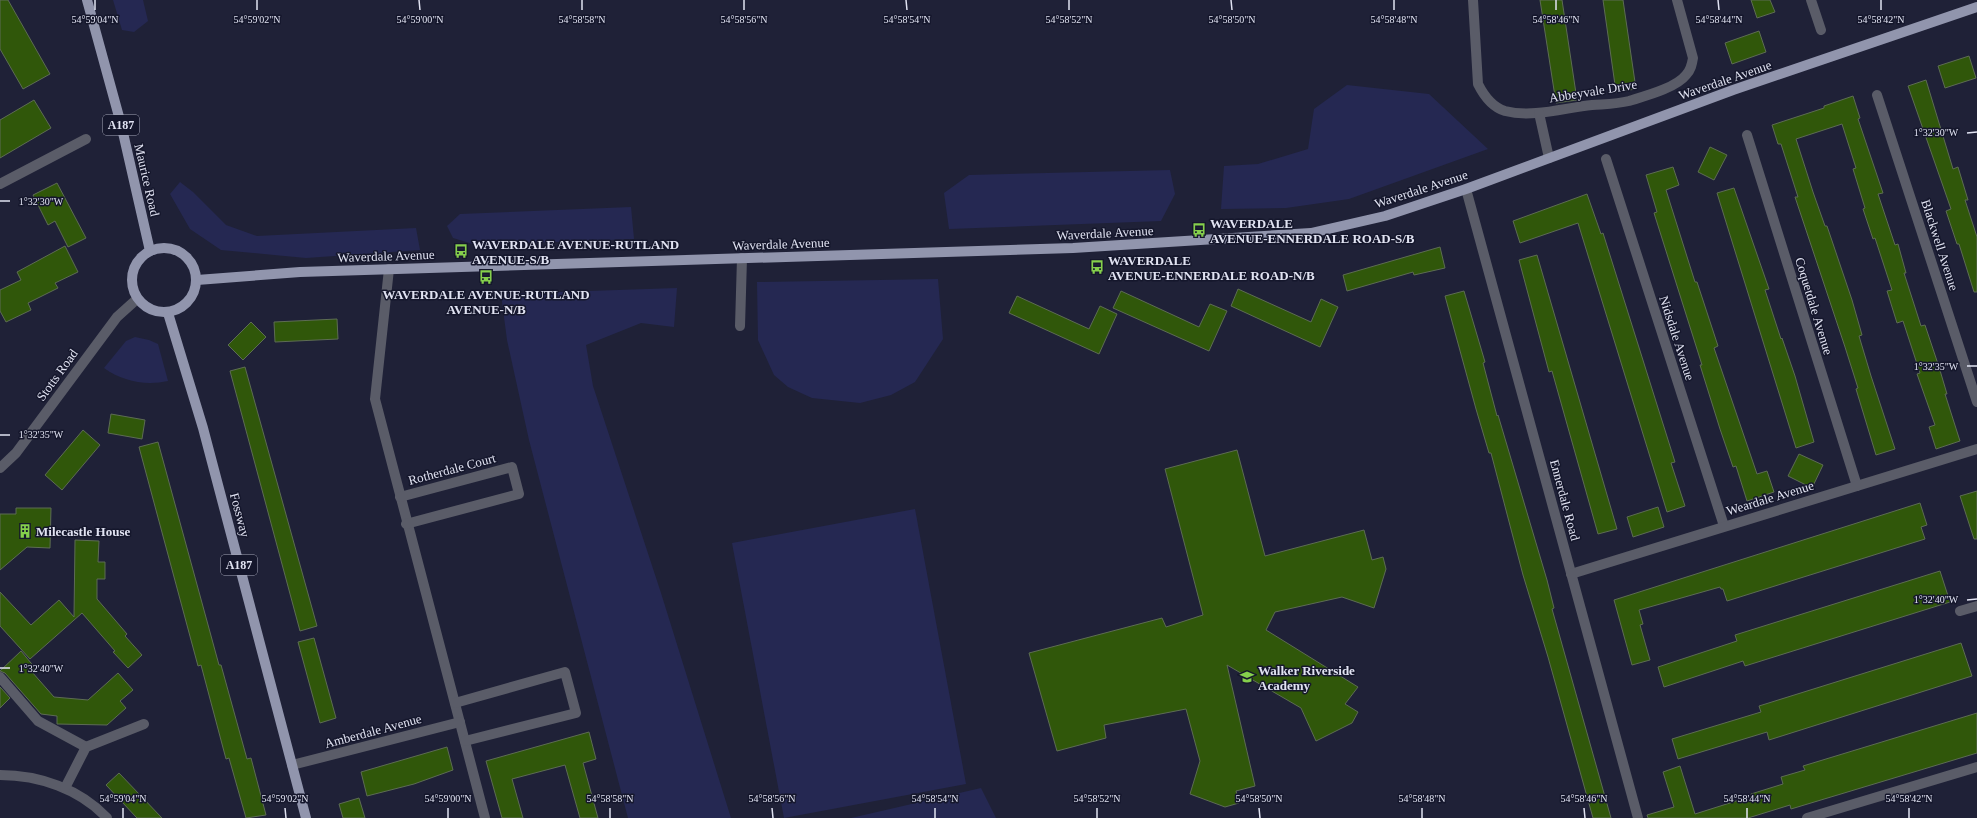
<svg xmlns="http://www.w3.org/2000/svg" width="1977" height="818" font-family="'Times New Roman',serif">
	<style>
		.green { fill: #252852 }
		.building { fill: #30570a; stroke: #5d6c54 }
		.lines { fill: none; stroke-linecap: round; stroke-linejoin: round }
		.minor { stroke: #5a5c68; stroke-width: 10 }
		.major { stroke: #9195ad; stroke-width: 10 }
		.ticks { fill: none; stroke: #e1e3f2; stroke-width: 1.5 }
		.labels { text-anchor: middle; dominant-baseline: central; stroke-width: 3; stroke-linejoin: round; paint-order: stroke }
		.shield { fill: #15172c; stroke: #a4a6b7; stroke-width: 1 }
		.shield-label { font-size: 12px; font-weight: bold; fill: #e1e3f2 }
		.street-label { font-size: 13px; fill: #e1e3f2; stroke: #15172c }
		.poi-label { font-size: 13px; font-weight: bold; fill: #e1e3f2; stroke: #15172c; text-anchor: start }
		.ticks-label { font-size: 10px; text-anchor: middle; fill: #e1e3f2; stroke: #15172c; stroke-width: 3; stroke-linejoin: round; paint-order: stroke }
	</style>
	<rect width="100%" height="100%" fill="#1f2137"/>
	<g class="green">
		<path d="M113,0H143L148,21L134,32L122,30Z"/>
		<path d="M1347,85L1429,94L1488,149L1349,199L1286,208L1221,209L1224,166L1258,164L1308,149L1314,109Z"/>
		<path d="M1170,170L1175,194L1161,221L949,229L944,193L969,175Z"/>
		<path d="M180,182L193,192L226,225L257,236L416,228L420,250L306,258L221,250L190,229L170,194Z"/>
		<path d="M631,207L634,239L476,245L453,238L447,226L460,214Z"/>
		<path d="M938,279L943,339L915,382L891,395L860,403L812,398L788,387L774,375L758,340L757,282Z"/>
		<path d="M677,288L674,327L641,323L586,345L593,386L661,593L731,818H628L529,440L507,340L501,294Z"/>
		<path d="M135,337L149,340L158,344L168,381C145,386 122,381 104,368L126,341Z"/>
		<path d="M915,509L966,784L784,818L732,543Z"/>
		<path d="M981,788L996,818H851Z"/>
	</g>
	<g class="building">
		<path d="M0,0H8L50,74L23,89L0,49Z"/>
		<path d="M1540,0H1562L1577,100L1556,103Z"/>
		<path d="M1603,0H1623L1636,89L1616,92Z"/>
		<path d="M1751,0H1770L1775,12L1757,18Z"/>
		<path d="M1759,31L1766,52L1732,64L1725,43Z"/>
		<path d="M1969,56L1976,78L1945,88L1938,66Z"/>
		<path d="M1926,80L1953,169L1958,167L1968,200H1965L1977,237V292H1974L1959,244H1957L1946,211L1951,209L1908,86Z"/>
		<path d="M1853,96L1860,118L1858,119L1883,193L1878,194L1895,245L1898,244L1906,273H1904L1921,326L1925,325L1939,367L1947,394H1945L1960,441L1936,449L1929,427L1935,425L1917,374L1920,373L1903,321L1897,323L1887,291L1892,290L1875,238L1873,239L1863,209L1865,208L1853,169L1856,168L1842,124L1796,139L1813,192L1825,226H1827L1852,300L1862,335L1859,336L1871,376L1895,449L1876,455L1856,389L1858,388L1845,347L1795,197H1798L1781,144H1778L1772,125L1824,108V106Z"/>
		<path d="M34,100L51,128L0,158V120Z"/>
		<path d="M1710,147L1727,155L1714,180L1698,172Z"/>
		<path d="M1673,167L1679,185L1666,190L1695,282H1697L1718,346L1714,348L1757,474L1767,471L1774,492L1747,501L1736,466L1733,467L1720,429L1700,365H1702L1654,213L1657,212L1646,175Z"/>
		<path d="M57,183L86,238L68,247L55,221L48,225L33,195Z"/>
		<path d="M1734,188L1769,289L1765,290L1781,339L1782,338L1795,376L1814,442L1796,448L1717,193Z"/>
		<path d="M1587,194L1601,234L1603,233L1675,462L1671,463L1685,506L1667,512L1578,223L1520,243L1513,221Z"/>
		<path d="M65,246L78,272L55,283L58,288L28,303L31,310L6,322L0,311V290L21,280L17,272Z"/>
		<path d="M1440,247L1445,268L1414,275L1413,272L1347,291L1343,275Z"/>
		<path d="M1537,255L1617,529L1598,534L1552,371L1549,372L1519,260Z"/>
		<path d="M1238,289L1311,322L1321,299L1338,307L1320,347L1231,306Z"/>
		<path d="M1121,291L1199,327L1210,304L1227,311L1209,351L1113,308Z"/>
		<path d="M1464,291L1485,362L1483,363L1497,416L1498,415L1547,580L1554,608L1552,609L1611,818H1593L1548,657L1523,575L1491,453H1489L1476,409L1445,296Z"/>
		<path d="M1017,296L1089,329L1100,306L1117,314L1099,354L1009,313Z"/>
		<path d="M337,319L338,339L275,342L274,322Z"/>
		<path d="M251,322L266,337L243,360L228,345Z"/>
		<path d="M245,367L317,626L300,631L230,371Z"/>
		<path d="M111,414L145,420L142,439L108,433Z"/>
		<path d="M83,430L100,445L62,490L45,475Z"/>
		<path d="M158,442L219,665H221L247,759L251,758L266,815L246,818L229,758L226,759L201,665L198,666L139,447Z"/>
		<path d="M1237,450L1265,556L1364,530L1372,560L1383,557L1386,569L1374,608L1342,597L1275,612L1266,630L1358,687L1345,704L1358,712L1352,723L1316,741L1301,708L1227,665L1255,786L1236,791L1239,803L1225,807L1190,794L1200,761L1186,709L1104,725L1106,738L1057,751L1029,653L1162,618L1166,627L1203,615L1165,469Z"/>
		<path d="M1799,454L1823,465L1812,488L1788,476Z"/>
		<path d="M1977,491V539H1974L1960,496Z"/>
		<path d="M1920,503L1927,525L1921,527L1925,539L1727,601L1723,589H1721L1720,587L1639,610L1643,624L1640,625L1650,660L1632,665L1614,600Z"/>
		<path d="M1658,507L1664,527L1633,537L1627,517Z"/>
		<path d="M16,508H51L50,548L27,547L0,570V514H16Z"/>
		<path d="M75,540L99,541L98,562H105V579H97V599L127,634L125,636L142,655L128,668L113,652L115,651L82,613L30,659L0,626V592L31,625L59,600L74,617Z"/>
		<path d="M1940,571L1950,602L1745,666L1743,661L1664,687L1658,667L1737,641L1735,635Z"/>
		<path d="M314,638L336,718L320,723L298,642Z"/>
		<path d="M1961,643L1972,676L1769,740L1767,732L1678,759L1672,739L1761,712L1759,706Z"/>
		<path d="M21,651L36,669L32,672L54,697L88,700L118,673L133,690L120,701L126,708L107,725L57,724V716L41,714L5,673L0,671Z"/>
		<path d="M0,687L10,698L0,708Z"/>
		<path d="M1977,713V753L1791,809L1790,805L1748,818H1648L1647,815L1674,807L1663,772L1680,766L1695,814L1752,796L1751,794L1783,784L1781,777L1805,770L1803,766Z"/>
		<path d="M589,732L596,759L583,763L598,818H580L565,765L512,779L523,818H502L486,761Z"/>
		<path d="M447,747L453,770L414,784L367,796L361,772Z"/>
		<path d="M119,773L162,818H137L106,785Z"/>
		<path d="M359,798L365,818H343L339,804Z"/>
	</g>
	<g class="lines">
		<g class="minor">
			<path d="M1473,0L1478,84C1484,96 1492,107 1505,111C1533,118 1564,108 1592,105C1605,104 1617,104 1629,101C1645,96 1676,88 1686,75C1691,70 1692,64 1693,58L1677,0"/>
			<path d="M1811,0L1821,30"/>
			<path d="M1877,95L1977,402"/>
			<path d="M1539,113L1549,158"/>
			<path d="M1747,135L1857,486"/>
			<path d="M1606,159L1724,526"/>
			<path d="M0,184L86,139"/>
			<path d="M1466,189L1638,818"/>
			<path d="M389,269L375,399L485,818"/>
			<path d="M740,326L742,258"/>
			<path d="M0,468L16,453L117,317L137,299"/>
			<path d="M400,497L512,467L519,494L406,524"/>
			<path d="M1571,574L1977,449"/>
			<path d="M1960,611L1977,606"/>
			<path d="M0,677L38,721L86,747"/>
			<path d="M455,703L565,672L576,713L465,741"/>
			<path d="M292,765L460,722"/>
			<path d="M0,775C39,775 80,789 107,818"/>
			<path d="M65,788L86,747L144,724"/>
			<path d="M1807,818L1977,767"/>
		</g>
		<g class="major">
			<path d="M87,0L121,124L150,251"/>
			<circle cx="164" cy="280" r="32"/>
			<path d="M197,280L300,272L1073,248L1311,233L1385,216L1466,189L1733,90L1977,7"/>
			<path d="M168,313L203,428L306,818"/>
		</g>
	</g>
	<path class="ticks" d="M95,0V10M257,0V10M419,0L420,10M582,0V10M744,0V10M906,0L907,10M1069,0V10M1231,0L1232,10M1394,0V10M1556,0V10M1718,0L1719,10M1881,0V10M1967,133L1977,132M0,201H10M1967,366H1977M0,435H10M1967,600L1977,599M0,668H10M123,808V818M285,808L286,818M448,808V818M610,808V818M772,808L773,818M935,808V818M1097,808V818M1259,808L1260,818M1422,808V818M1584,808L1585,818M1747,808V818M1909,808V818"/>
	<defs>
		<symbol id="bus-bare" viewBox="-9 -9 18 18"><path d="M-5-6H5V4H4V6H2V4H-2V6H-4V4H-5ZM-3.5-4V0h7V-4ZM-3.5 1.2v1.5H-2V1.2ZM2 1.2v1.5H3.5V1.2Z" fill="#85cf4c" stroke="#15172c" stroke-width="2.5" paint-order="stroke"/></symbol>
		<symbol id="building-bare" viewBox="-9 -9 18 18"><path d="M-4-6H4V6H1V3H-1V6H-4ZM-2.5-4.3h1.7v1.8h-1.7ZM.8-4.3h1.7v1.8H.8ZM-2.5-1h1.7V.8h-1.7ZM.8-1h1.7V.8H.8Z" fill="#85cf4c" stroke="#15172c" stroke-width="2.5" paint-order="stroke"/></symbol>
		<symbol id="school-bare" viewBox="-9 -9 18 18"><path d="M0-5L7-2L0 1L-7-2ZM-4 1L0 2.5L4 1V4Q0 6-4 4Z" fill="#85cf4c" stroke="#15172c" stroke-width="2.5" paint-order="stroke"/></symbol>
	</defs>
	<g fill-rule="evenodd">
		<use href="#bus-bare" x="1189" y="220" width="20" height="20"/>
		<use href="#bus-bare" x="451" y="241" width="20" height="20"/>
		<use href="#bus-bare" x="1087" y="257" width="20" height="20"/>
		<use href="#bus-bare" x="476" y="267" width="20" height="20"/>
		<use href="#building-bare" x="15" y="521" width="20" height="20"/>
		<use href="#school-bare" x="1237" y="667" width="20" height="20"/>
	</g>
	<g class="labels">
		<g class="shield">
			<rect x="103" y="115" width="36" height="20" rx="3"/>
			<rect x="221" y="555" width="36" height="20" rx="3"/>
		</g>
		<g class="shield-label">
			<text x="121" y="125">A187</text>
			<text x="239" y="565">A187</text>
		</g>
		<g class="street-label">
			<text transform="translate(1725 80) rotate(-19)">Waverdale Avenue</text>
			<text transform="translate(1593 91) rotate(-9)">Abbeyvale Drive</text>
			<text transform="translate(147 180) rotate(77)">Maurice Road</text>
			<text transform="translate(1421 189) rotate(-18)">Waverdale Avenue</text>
			<text transform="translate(1105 233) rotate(-3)">Waverdale Avenue</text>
			<text transform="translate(781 244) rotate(-2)">Waverdale Avenue</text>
			<text transform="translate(1940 245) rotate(72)">Blackwell Avenue</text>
			<text transform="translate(386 256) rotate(-2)">Waverdale Avenue</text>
			<text transform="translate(1814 306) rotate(73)">Coquetdale Avenue</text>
			<text transform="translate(1677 338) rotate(72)">Nidsdale Avenue</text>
			<text transform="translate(57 375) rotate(-54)">Stotts Road</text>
			<text transform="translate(452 469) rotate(-15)">Rotherdale Court</text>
			<text transform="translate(1770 498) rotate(-17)">Weardale Avenue</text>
			<text transform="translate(1565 500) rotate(75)">Ennerdale Road</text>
			<text transform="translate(240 515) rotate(75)">Fossway</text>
			<text transform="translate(373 731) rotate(-15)">Amberdale Avenue</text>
		</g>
		<g class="poi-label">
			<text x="1210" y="223">WAVERDALE<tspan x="1210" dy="15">AVENUE-ENNERDALE ROAD-S/B</tspan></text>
			<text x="472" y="244">WAVERDALE AVENUE-RUTLAND<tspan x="472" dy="15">AVENUE-S/B</tspan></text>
			<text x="1108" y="260">WAVERDALE<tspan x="1108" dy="15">AVENUE-ENNERDALE ROAD-N/B</tspan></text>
			<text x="486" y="294" text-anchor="middle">WAVERDALE AVENUE-RUTLAND<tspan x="486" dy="15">AVENUE-N/B</tspan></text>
			<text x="36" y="531">Milecastle House</text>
			<text x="1258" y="670">Walker Riverside<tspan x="1258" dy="15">Academy</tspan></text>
		</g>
	</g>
	<g class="ticks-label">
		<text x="95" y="23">54°59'04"N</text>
		<text x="257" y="23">54°59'02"N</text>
		<text x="420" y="23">54°59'00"N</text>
		<text x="582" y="23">54°58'58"N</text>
		<text x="744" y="23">54°58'56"N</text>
		<text x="907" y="23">54°58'54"N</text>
		<text x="1069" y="23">54°58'52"N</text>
		<text x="1232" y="23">54°58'50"N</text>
		<text x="1394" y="23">54°58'48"N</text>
		<text x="1556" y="23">54°58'46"N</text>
		<text x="1719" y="23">54°58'44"N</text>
		<text x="1881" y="23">54°58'42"N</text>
		<text x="1936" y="136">1°32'30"W</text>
		<text x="41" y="205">1°32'30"W</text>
		<text x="1936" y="370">1°32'35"W</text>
		<text x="41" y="438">1°32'35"W</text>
		<text x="1936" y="603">1°32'40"W</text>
		<text x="41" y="672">1°32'40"W</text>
		<text x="123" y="802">54°59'04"N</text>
		<text x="285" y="802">54°59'02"N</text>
		<text x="448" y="802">54°59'00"N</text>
		<text x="610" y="802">54°58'58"N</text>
		<text x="772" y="802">54°58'56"N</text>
		<text x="935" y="802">54°58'54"N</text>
		<text x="1097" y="802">54°58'52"N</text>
		<text x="1259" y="802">54°58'50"N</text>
		<text x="1422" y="802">54°58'48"N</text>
		<text x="1584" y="802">54°58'46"N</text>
		<text x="1747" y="802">54°58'44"N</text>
		<text x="1909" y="802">54°58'42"N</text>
	</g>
</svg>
